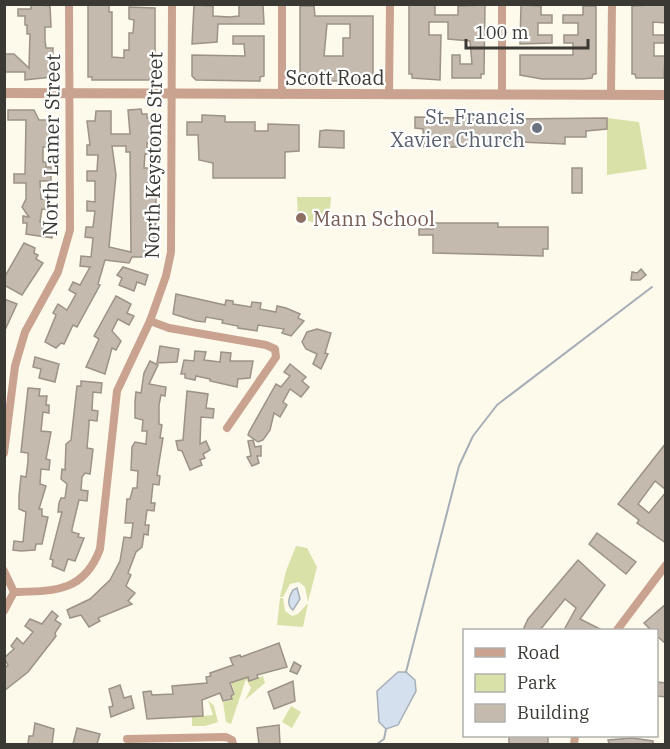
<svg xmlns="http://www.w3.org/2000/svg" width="670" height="749" font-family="'IBM Plex Serif',serif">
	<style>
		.green { fill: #d9e1a8 }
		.water { fill: #d5e0ef; stroke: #a6aeb7; stroke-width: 1.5 }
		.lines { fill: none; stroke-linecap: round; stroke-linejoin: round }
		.stream { stroke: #a6aeb7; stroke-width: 2 }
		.building { fill: #c4baae; stroke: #9c9286; stroke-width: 1.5; fill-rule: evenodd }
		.minor { stroke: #caa290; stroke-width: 8 }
		.tertiary { stroke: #caa290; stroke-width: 10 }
		.worship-dot { fill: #6b7280; stroke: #fff; stroke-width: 2 }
		.education-dot { fill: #8d6e63; stroke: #fff; stroke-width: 2 }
		.labels { text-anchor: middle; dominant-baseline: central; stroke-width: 4.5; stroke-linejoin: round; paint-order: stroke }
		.street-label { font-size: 20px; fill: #3a3933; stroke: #fff }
		.worship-label { font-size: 20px; fill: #5b616d; stroke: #fff; text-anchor: end }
		.education-label { font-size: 20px; fill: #785e54; stroke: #fff; text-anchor: start }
	</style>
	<rect width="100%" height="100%" fill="#fdfaeb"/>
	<g class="green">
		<path d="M607,118L639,122L647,169L607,175Z"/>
		<path d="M297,197H331L330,211L319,224L298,218Z"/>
		<path d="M296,546L307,548L317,567L308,602L305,587L299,582L290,584L283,597H280L286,571Z"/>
		<path d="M280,598H283L285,611L292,616L298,614L308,603L303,627L277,625Z"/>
		<path d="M249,671V681L263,676L265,683L245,700L251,688L246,679L231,724L226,722L223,702L232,700L231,696L235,694L230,679L246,678Z"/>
		<path d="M208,700L214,706L218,722L205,726H192V717L213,715Z"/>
		<path d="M291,706L301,712L292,728L282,722Z"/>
	</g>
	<g class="water">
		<path d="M297,588L300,599L293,610C286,605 289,596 293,590Z"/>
		<path d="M398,672H406L415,680L416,691L398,725L386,729L379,722L377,691Z"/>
	</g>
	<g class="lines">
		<g class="stream">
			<path d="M406,672L459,466L473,436L497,405L652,287"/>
			<path d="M377,744L384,739L386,729"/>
		</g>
	</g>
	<g class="building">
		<path d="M31,4L50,6L51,27H45V40L46,48H53L52,77L25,80V72H4V54H14L29,68L30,34H27V25H25V16H18V9H31Z"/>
		<path d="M88,4H109V12H112V57L124,58V50H129V33H133L134,20L129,19V7L155,8V76H152V80H92V77H88Z"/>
		<path d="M665,4L666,23L653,22V35H665V43H654V56H665L664,78H636L635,74H632V6Z"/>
		<path d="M194,5L213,6V16L230,17L239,16V5H263L264,24H218L217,42L192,44Z"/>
		<path d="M409,5H432L435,6V15H458V6L485,5L484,74H481V78H452V55H460V64H472L470,41L448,39V22H429V35H441L440,80L412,78V74H409Z"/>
		<path d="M521,5L541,6V15H552V23H538V35H552V43L520,44Z"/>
		<path d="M300,6H314L315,16H373V77H369V81H304V78H300ZM327,24H350V38H343V56H324Z"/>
		<path d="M583,6H596V74H593L592,78L583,79H542L520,75V55H573V43H564V35H578V23H563V15H583Z"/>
		<path d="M233,36H264V76L260,77V81L196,80L192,76V55L245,56L244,44H233Z"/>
		<path d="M141,109L142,114H147V118H155V143H147V154H145L144,168H155V179L148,178L149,194L156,195V205H150V222H156L153,257H132L129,263L105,260L98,284L100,285L77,327L73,325L64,344L61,343L56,348L45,342L56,315L53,313L58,304L67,310L76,294L69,290L73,282L80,285L90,267L80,266L81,256L91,257L93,238L85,237L86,227H93L95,211H87V201L95,202V181H87V171H97L98,155H87V145H90L87,121H95L96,111H111V134H130L128,110ZM112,146H126V152H130L131,252L109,247L116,175Z"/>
		<path d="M8,110H34L39,120H51V147H43V162H46V167H51V181H40L41,199H51V210L42,209L40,222L45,223V227L52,228V238L26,234L27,223H23V216L29,217L22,207L26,199V183H14V174H25L26,120H8Z"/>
		<path d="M202,115L225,116V122H255V131H268V124L299,125V151L285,152V178H213V163L199,160L198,135H187V122H202Z"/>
		<path d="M415,117L508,119L607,118V129L586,131V137H565V144L497,141V147H424L423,129L415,128Z"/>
		<path d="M326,130L344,131V148L319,147L320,131Z"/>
		<rect x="572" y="168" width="10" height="25"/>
		<path d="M433,223H498V227H548V249H543V256L433,253V235H419V229H433Z"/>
		<path d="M24,243L35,248L34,253L38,255L36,259L43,263L22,295L4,285V278Z"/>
		<path d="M123,267L148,275L145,285L137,282L134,291L119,285L122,278L117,275Z"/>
		<path d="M641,269L646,275L640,280H631L632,272L637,273Z"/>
		<path d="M176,294L225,305L226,300L233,301V304L251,307L252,302L261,303L260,309L276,312L277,306L286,308L300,314L298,318L304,321L291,336L282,333L284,329L258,325L257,331L238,328V326L222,323L223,320L206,317L205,322L196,321L173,314Z"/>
		<path d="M116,296L131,304L127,313L134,316L129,325L118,319L112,331L121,341L116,350L112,348L105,374L86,367L99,339L94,336Z"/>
		<path d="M4,299L17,304L5,330H4Z"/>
		<path d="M317,329L331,333L325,353L328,354L321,369L313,364L317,354L306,349L302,342L307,332Z"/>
		<path d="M160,346L179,349L177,362L157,363Z"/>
		<path d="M195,351L206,352L204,360L220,362L221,352L231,353L230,361H253L250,378L238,379L237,387L210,381V379L196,376L195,380L185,378V374H181L184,360L194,361Z"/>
		<path d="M35,357L59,364L55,382L39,378L41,369L33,367Z"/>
		<path d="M150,361L158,365L149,384L166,387L165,396L161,395L159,405V424L162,425L160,438H163L157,475L160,476L159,485L153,484L151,503H155L154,511L147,510L145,525H149L148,535L144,534L142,547L136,552L128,573L131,575L126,586L135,593L128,601L132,604L98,618L100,621L89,627L81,615L70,618L67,610L90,599L110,580L120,561L124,537L131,538L133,523H125L127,499H130L133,488H137L138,471L131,470L132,447L135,442L146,444L147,431H142L143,420L135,418V402L136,392L141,393L144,373Z"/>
		<path d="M290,364L306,377L302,381L309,387L301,397L290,389L283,402L287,405L280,417L274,413L270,430L263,440L258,442L248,435L249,432L276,384L281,387L290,376L284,372Z"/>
		<path d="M81,381L102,383L101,393L93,392L92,410L98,411L97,421L89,420V425L87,448L93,449L92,458L90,474L85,473L82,477L81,490L88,491L87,501L79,500L72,529V532L79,534L78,537L84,538L75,561L68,559L64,571L52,566L53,560L50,559L62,512H58L59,503L61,498H65L67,484L61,479L62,469L65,470L66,444L71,440L77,386H81Z"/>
		<path d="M28,388L40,389L39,396H47L46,405H49V413L43,412L41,431L51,432L46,459L50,460L49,470L41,469L40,484L46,486L39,509H42V516L48,517L42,544H36L35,550L21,551L13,550L14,541L23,542L26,512L19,509V496L21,476L26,477L28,461V453L21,452Z"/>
		<path d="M187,391L208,394L206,408L214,409L213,418L201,417L200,444L206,441L210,450L203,454L205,458L200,460L202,465L190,470L182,451L178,450L176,441L183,440Z"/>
		<path d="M253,440L255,447L261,446V456H257L259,463L252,466L247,457L251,456L248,441Z"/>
		<path d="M666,443V490L655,481L638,504L649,513L666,492V543L637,523L639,520L618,504Z"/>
		<path d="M597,533L636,562L626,574L589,544Z"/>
		<path d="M578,560L605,585L580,619L602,630H564L576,608L565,599L540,630H523L528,619Z"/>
		<path d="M666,604V644L657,636V630H651L644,623Z"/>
		<path d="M52,611L58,616L55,620L61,624L55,633L56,636L28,672L4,691V669L8,665L4,658L14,649L11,646L17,638L23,644L33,632L25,626L30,619L42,624Z"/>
		<path d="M279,643L287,667L257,675L258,678L249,681L248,677L230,683L234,694L231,696L232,699L223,701L220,693L202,700L203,716L147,719L143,692L151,691L152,695L173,694L172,686L207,683L206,677L211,676L210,673L233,665L230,658L240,655L241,657Z"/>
		<path d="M294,662L301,666L297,674L290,671Z"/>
		<path d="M293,681L295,701L274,709L268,692Z"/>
		<path d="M657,682L666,683V697L657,696Z"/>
		<path d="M120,685L124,698L131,696L134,708L111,717L109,707L113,706L109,689Z"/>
		<path d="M35,723L54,729L52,744H28L29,736H33Z"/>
		<path d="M279,725L280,744H259L257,728Z"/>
		<path d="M77,728L100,734L97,744H73Z"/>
		<rect x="509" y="735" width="39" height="9"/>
		<path d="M632,738L653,741V744H609L608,740Z"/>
	</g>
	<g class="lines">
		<g class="minor">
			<path d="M282,4V95"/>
			<path d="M502,93V4"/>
			<path d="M611,94L612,4"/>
			<path d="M389,95L390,4"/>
			<path d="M150,321L169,328L266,345L275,349L276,357L227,428"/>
			<path d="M4,453L15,366L25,332L58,272L70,230L69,4"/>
			<path d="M4,571L14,592L4,611"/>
			<path d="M14,592C55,591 84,592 100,549L117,391L150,321L166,276L171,252L172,4"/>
			<path d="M617,630L666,565"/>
			<path d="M127,739L226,737L232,740L233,744"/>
			<path d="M574,744L575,736"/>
		</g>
		<path class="tertiary" d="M4,93L666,95"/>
	</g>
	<circle class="worship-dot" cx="537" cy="128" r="6"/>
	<circle class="education-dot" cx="301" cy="218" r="6"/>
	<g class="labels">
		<g class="street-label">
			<text x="335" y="77">Scott Road</text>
			<text transform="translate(51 145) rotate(-89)">North Lamer Street</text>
			<text transform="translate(153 155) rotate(-89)">North Keystone Street</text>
		</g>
		<g class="worship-label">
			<text x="525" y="116">St. Francis<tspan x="525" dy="23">Xavier Church</tspan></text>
		</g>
		<g class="education-label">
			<text x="313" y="218">Mann School</text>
		</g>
	</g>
	<rect width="670" height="749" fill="none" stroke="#3a3933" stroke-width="12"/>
	<rect x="463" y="629" width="195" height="108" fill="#ffffff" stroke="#b0b0ad" stroke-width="1.5"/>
	<rect x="475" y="648" width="30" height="9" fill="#caa290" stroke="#b0b0ad" stroke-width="1.5"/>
	<text x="517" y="659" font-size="18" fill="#3a3933">Road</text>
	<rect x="475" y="674" width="30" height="18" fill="#d9e1a8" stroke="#b0b0ad" stroke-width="1.5"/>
	<text x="517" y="689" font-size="18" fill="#3a3933">Park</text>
	<rect x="475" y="704" width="30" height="18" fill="#c4baae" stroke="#b0b0ad" stroke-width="1.5"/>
	<text x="517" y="719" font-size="18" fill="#3a3933">Building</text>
	<path d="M466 39v9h122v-9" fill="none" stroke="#3a3933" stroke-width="3"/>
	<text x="475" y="39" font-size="18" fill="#3a3933" stroke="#ffffff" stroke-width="4.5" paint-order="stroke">100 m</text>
</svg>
